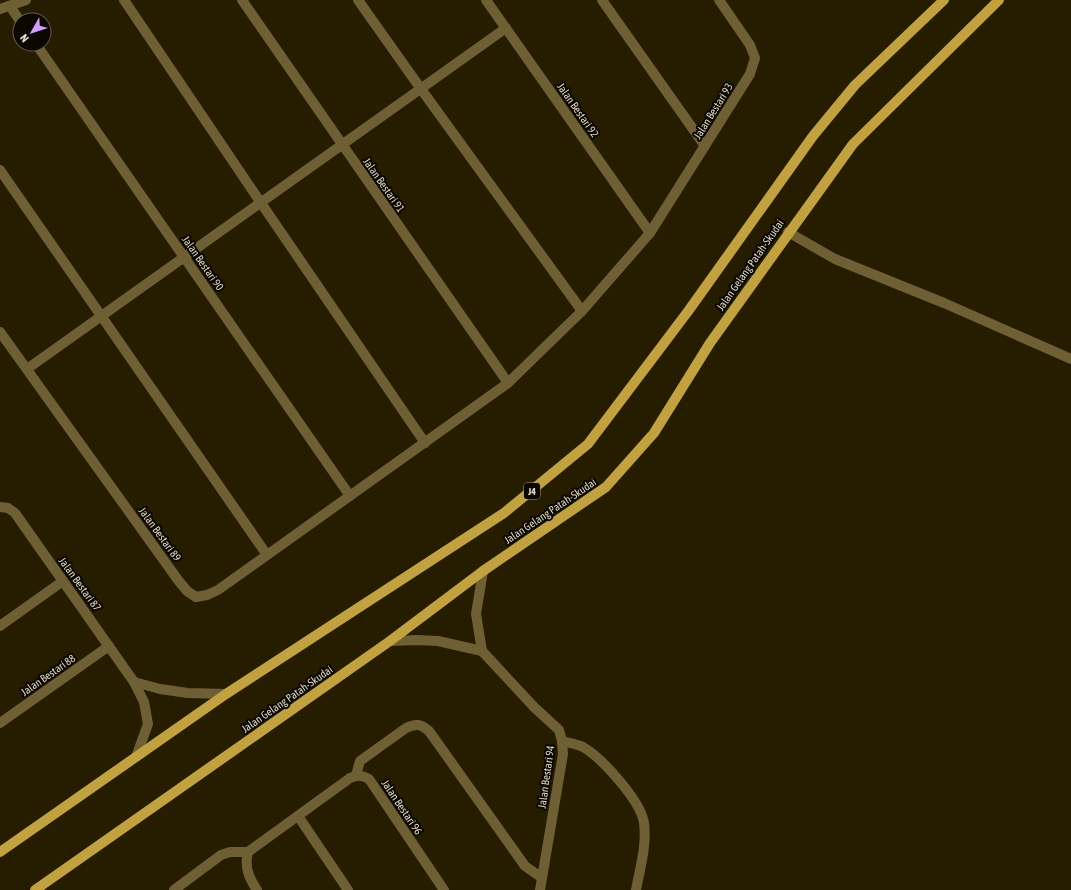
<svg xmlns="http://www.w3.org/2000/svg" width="1071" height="890" font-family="'Asap Condensed',sans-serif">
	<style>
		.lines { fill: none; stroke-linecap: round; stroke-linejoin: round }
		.lane { stroke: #6e5f34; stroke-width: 10 }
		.street { stroke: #6e5f34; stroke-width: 10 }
		.primary { stroke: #c1a140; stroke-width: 10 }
		.labels { text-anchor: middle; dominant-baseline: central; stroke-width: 4; stroke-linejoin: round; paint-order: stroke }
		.shield { fill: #0b0701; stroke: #9f9a8c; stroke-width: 1 }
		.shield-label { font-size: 10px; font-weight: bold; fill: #dfd9c8 }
		.street-label { font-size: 11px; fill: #dfd9c8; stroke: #0b0701 }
	</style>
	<rect width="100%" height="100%" fill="#261c00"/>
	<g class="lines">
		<g class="lane">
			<path d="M124,0L261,203L425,443"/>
			<path d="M358,0L421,89L582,311"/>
			<path d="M602,0L705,146"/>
			<path d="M0,170L267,555"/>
			<path d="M788,232L835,259L944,303L1071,359"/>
			<path d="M27,369L506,28"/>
			<path d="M0,626L63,581"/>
			<path d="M562,741C569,743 578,744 583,747C602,758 641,801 644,823C647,845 640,868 636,890"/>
			<path d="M356,775L360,761L406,728C416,723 421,724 429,731L525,866L542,878"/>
			<path d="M298,816L348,890"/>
			<path d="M174,890L221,855L230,852H248"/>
		</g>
		<g class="street">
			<path d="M242,0L508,383"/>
			<path d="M486,0L650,233"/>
			<path d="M10,6L20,21"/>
			<path d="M0,9L26,0"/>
			<path d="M36,44L350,496"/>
			<path d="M0,332L178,580L187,591L196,597L207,595L218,590L508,383L582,311L650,233L750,74L755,58L750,45L719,0"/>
			<path d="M0,507L8,508L15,513L134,682L144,702L148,724L136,757"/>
			<path d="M390,641L417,640L438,641L482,651"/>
			<path d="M482,651L534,707L559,730L562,741L563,754L540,890"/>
			<path d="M482,651L476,614L483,571"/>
			<path d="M134,682L160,689L188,693L226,694"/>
			<path d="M0,723L109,646"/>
			<path d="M257,890C249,878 244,867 248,852L350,778C358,775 362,775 369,779L444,890"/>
		</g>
		<g class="primary">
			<path d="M0,852L226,694L504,513L588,444L689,310L813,136L855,85L944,0"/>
			<path d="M35,890L390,641L483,571L606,487L654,433L710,343L853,144L999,0"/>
		</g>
	</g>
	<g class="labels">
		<rect class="shield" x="524" y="483" width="16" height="16" rx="3"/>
		<g class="shield-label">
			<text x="532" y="491">J4</text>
		</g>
		<g class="street-label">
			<text transform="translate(578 110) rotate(55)">Jalan Bestari 92</text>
			<text transform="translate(713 111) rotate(-58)">Jalan Bestari 93</text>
			<text transform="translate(384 185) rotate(55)">Jalan Bestari 91</text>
			<text transform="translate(203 263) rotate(55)">Jalan Bestari 90</text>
			<text transform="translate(750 265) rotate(-55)">Jalan Gelang Patah-Skudai</text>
			<text transform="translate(550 511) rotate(-34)">Jalan Gelang Patah-Skudai</text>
			<text transform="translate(160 534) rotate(54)">Jalan Bestari 89</text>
			<text transform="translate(80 584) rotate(54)">Jalan Bestari 87</text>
			<text transform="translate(48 675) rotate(-35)">Jalan Bestari 88</text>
			<text transform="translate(287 699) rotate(-35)">Jalan Gelang Patah-Skudai</text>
			<text transform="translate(546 777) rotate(-82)">Jalan Bestari 94</text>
			<text transform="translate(402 807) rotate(56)">Jalan Bestari 96</text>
		</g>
	</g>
	<g transform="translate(32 32) rotate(231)"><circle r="19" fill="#0b0701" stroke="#605b51"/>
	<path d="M0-3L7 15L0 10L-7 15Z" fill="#d49cfb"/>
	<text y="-6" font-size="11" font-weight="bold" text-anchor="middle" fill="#dfd9c8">N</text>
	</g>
</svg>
